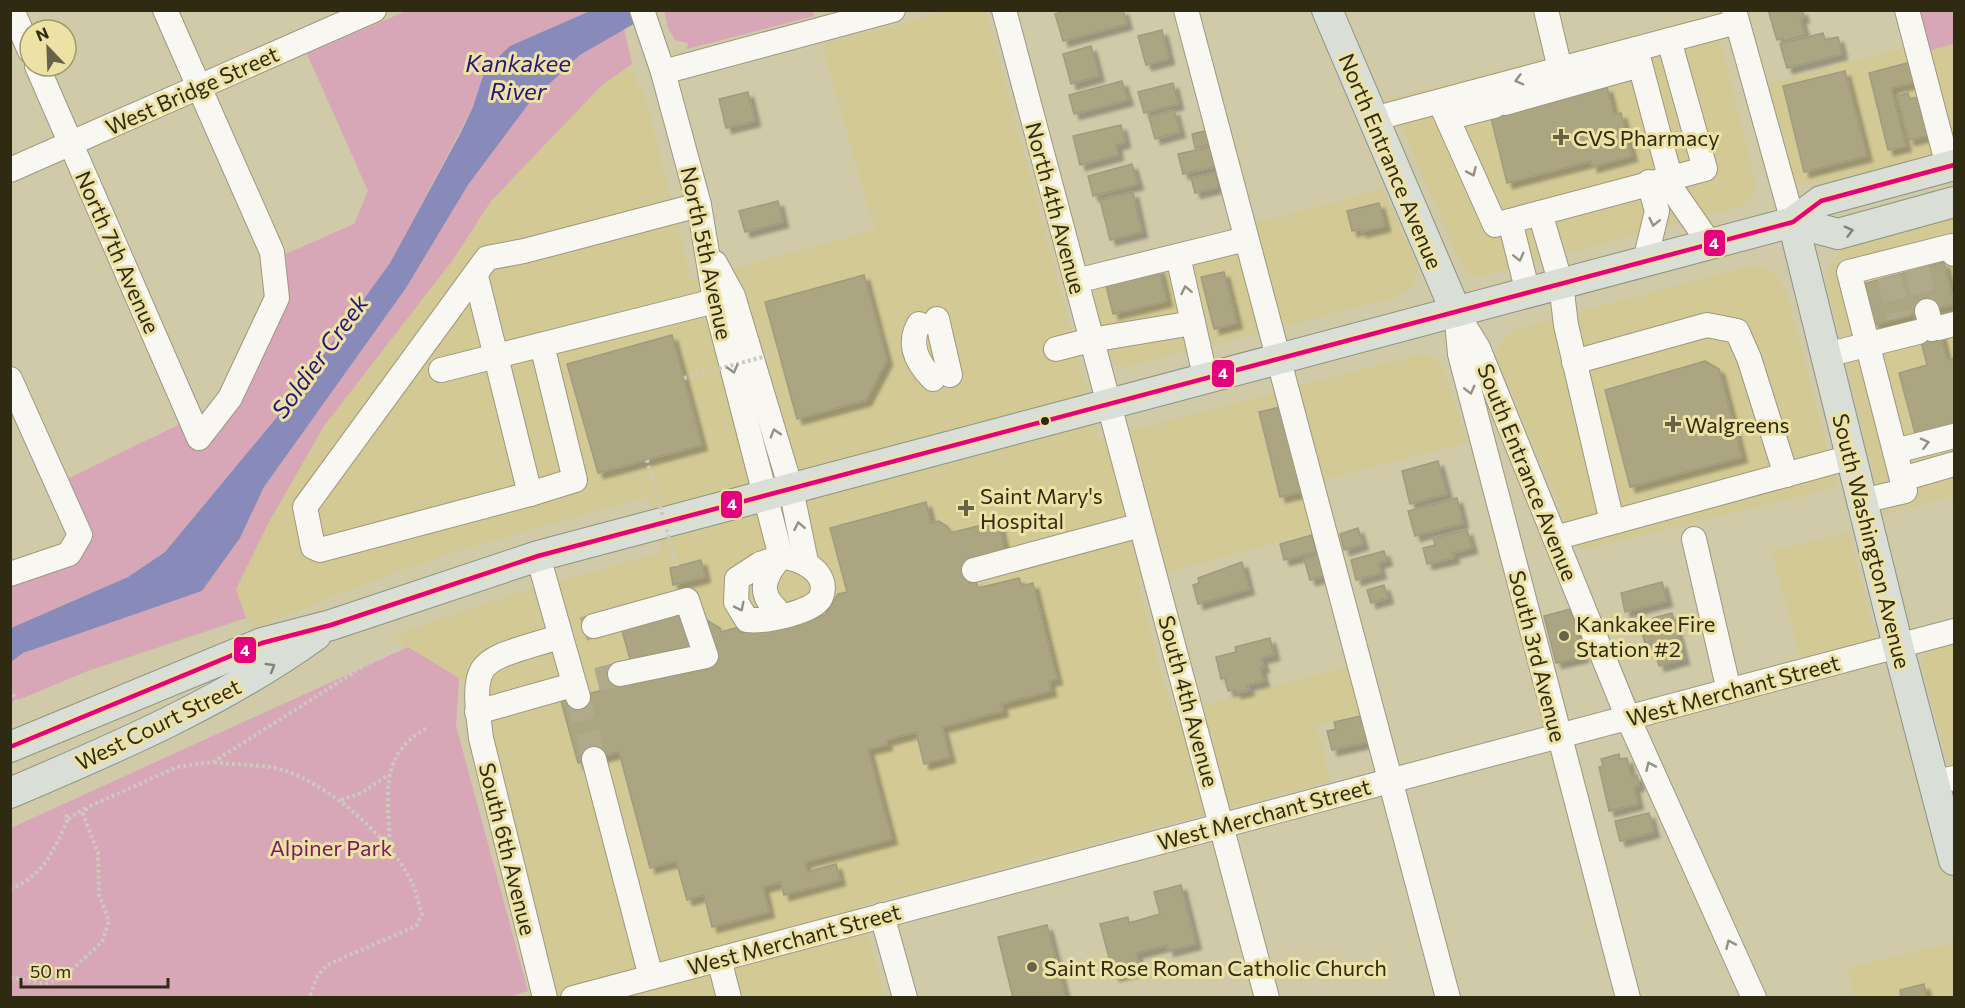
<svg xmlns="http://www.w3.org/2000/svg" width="1965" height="1008" font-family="Commissioner,sans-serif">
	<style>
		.built { fill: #d3c995 }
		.green { fill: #d7a6b7 }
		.water { fill: #888aba }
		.building { fill: #aba581; stroke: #a09b81; stroke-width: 1.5; filter: url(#shadow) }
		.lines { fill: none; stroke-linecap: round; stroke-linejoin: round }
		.minor-tunnel { stroke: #b0aa8b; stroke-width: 24; stroke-dasharray: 24 12; stroke-linecap: butt }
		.minor-casing { stroke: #9d987e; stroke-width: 26 }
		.major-casing { stroke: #8c937e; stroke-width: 32 }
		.path { stroke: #ccc9bf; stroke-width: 4; stroke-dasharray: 3 3; stroke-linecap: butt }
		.minor { stroke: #f8f7f2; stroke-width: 24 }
		.major { stroke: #d9ded6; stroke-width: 30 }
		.path-bridge { stroke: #ccc9bf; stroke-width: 4; stroke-dasharray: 3 3; stroke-linecap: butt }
		.bus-1-casing { stroke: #ede2a5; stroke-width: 9 }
		.bus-1 { stroke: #e5007d; stroke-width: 4.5 }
		.oneway { stroke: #949182 }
		.oneway2 { stroke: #848474 }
		.poi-dot { fill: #676348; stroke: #ede2a5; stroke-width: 2 }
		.bus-dot { fill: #2f2b13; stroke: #ede2a5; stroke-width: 2 }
		.labels { text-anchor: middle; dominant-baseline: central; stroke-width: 6; stroke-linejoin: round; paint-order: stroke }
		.street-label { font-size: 22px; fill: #2f2b13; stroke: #ede2a5 }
		.poi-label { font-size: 22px; fill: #2f2b13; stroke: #ede2a5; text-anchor: start }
		.park-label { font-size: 22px; fill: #7d1666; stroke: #ede2a5 }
		.water-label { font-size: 24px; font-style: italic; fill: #27167d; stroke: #ede2a5 }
		.line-badge { stroke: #ede2a5; stroke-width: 2 }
		.badge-label { font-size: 16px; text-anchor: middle; font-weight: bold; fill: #fff }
	</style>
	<defs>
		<filter id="shadow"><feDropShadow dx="5.5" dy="5.5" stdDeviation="1.5" flood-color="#0004"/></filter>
	</defs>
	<rect width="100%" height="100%" fill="#d0caa9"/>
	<g class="built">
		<path d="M950,11H984L987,14L1100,439L1421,354L1435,357L1443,365L1467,443L1319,481L1331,528L1137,580L1172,714L1354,665L1367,712L1316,725L1330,781L861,905L885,997H557L486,733L480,687L459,678L391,636L515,594L663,552L648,496L465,549L383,577L251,629L236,589L269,522L324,426L452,261L491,201L603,84L632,64L638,88H643L691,280L875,230L822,44Z"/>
		<path d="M1714,15L1754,175L1755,187L1751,198L1742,206L1480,277L1470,276L1463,268L1389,99Z"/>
		<path d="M1954,44V149L1819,184L1799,185L1793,178L1765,84L1911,46L1913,54Z"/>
		<path d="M1383,189L1417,267L1413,287L1400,296L1128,367L1116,366L1111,359L1087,268Z"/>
		<path d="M1954,211V496L1883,515L1827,282V269L1844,245Z"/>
		<path d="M1749,266H1759L1768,270L1779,279L1786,291L1838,487L1580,551L1498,363L1496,353L1501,341L1510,332L1524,327Z"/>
		<path d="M1849,532L1876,641L1802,663L1772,552Z"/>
		<path d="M1954,643V790L1921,657L1925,652Z"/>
		<path d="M1954,943V997H1854L1847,968Z"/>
	</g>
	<g class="green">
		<path d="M812,10L814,16L687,49L688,43L675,40L668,28L664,11Z"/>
		<path d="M406,11H590L510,46L473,107L390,263L287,405L165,552L128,577L11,628V581L72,558L65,480L180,424L192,449L203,448L216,435L279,257L354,224L368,191L307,54Z"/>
		<path d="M1917,11H1954V44L1928,51Z"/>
		<path d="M624,28L632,64L603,84L491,201L452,261L324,426L269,522L236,589L246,618L85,672L11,703V662L23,653L202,591L240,538L264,487L406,288L468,185L530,102L580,55Z"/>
		<path d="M408,647L459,678L456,726L528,991L505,998L11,997V828Z"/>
	</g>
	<path class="water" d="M590,11H656L580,55L530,102L468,185L406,288L264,487L240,538L202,591L23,653L11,662V628L128,577L165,552L287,405L390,263L460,134L473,107L485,70L510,46Z"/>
	<g class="building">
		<path d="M1069,10H1123L1127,24L1063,41L1055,14Z"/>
		<path d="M1768,10H1802L1804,17L1800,18L1805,35L1784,41L1783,38L1777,40Z"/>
		<path d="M1162,30L1169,59L1146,65L1138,36Z"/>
		<path d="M1823,33L1825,40L1838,37L1842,54L1787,68L1780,44Z"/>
		<path d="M1091,46L1099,76L1071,84L1063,54Z"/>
		<path d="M1911,62L1916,82L1891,88L1906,146L1888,150L1869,73Z"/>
		<path d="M1845,71L1867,156L1804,172L1783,86Z"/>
		<path d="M1122,81L1128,100L1074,114L1069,95Z"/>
		<path d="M1173,83L1178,104L1144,113L1138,92Z"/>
		<path d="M1607,87L1614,115L1621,113L1632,156L1592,167L1591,161L1507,183L1491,118Z"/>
		<path d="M748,92L755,121L726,128L719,99Z"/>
		<path d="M1908,93L1910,99L1919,97L1930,135L1909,140L1897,96Z"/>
		<path d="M1174,110L1180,132L1155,139L1149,117Z"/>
		<path d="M1121,125L1125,142L1116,145L1118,155L1080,165L1073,136Z"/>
		<path d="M1209,130L1213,143L1195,148L1192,134Z"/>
		<path d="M1213,146L1218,166L1183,174L1178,154Z"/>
		<path d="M1132,164L1138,184L1093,196L1088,176Z"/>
		<path d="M1215,173L1219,187L1195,193L1191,178Z"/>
		<path d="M1133,192L1142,232L1110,240L1100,200Z"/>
		<path d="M778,201L783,222L745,232L739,211Z"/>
		<path d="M1379,203L1385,226L1361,232L1360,229L1352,231L1347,211Z"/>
		<path d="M1944,262L1954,304L1874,325L1863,284Z"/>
		<path d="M1159,268L1167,301L1113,314L1105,281Z"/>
		<path d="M1224,272L1237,323L1214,329L1201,277Z"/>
		<path d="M864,275L887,360L866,400L797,419L765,302Z"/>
		<path d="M1934,309L1947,360L1954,358V426L1916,437L1899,373L1927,365L1914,314Z"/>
		<path d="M672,335L702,445L598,473L567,364Z"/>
		<path d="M1705,361L1719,369L1742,457L1630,487L1605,390Z"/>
		<path d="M1280,407L1305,491L1280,497L1259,412Z"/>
		<path d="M1438,461L1447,494L1410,504L1402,471Z"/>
		<path d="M1457,498L1463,523L1415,536L1408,511Z"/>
		<path d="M926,502L931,523L939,521L948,527L950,533L998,521L1006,554L966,564L970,583L976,581L978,588L1019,578L1022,586L1033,583L1057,679L1049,681L1051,691L1001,704L1003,711L942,727L950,757L924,764L916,732L886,740L887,745L868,749L892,839L805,862L807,872L836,864L840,880L784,895L781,882L763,887L769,912L712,927L704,895L687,900L676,861L650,868L619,752L578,763L561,701L636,681L620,623L683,606L720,628L721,632L739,627L740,633L762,627L767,631L825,615L838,594L847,592L830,528Z"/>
		<path d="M1358,528L1363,544L1344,550L1340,534Z"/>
		<path d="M1467,530L1472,548L1453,553L1454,558L1427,564L1423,548L1435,545L1433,538Z"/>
		<path d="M1312,535L1316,552L1284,560L1280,544Z"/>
		<path d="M1384,551L1387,560L1378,563L1381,573L1356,580L1351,560Z"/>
		<path d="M1323,553L1329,575L1310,580L1304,559Z"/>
		<path d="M701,560L705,577L673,585L670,568Z"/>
		<path d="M1242,562L1249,589L1198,604L1193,585L1199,583L1198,578Z"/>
		<path d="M1662,582L1667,601L1625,612L1621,593Z"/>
		<path d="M1384,585L1388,598L1371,603L1367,590Z"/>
		<path d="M1571,609L1583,657L1556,663L1544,616Z"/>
		<path d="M1672,613L1684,659L1659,666L1652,641L1645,643L1641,630L1648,629L1646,620Z"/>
		<path d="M1270,638L1274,655L1261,658L1264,667L1260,668L1264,681L1247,685L1249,690L1236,693L1235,690L1228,691L1225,678L1221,679L1216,657L1236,652L1235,647Z"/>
		<path d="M1365,715L1368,742L1332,750L1327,731L1336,729L1334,722Z"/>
		<path d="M1619,754L1620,759L1627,758L1631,776L1637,775L1639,785L1634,787L1638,804L1609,811L1599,767L1603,766L1601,759Z"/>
		<path d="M1649,813L1654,832L1620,841L1615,821Z"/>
		<path d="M1181,885L1196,944L1168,951L1167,945L1136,953L1141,969L1114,976L1100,924L1128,917L1129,923L1160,914L1154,892Z"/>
		<path d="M1047,925L1066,998H1013L998,937Z"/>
		<path d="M1924,984L1927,998H1901L1900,990Z"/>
	</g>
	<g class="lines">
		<g class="minor-tunnel">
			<path d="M1917,269L1927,311"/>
			<path d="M1889,277L1899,318"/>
			<path d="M549,640L594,626"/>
			<path d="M562,688L620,674"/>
			<path d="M578,697L594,759"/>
		</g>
		<defs>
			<g id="minor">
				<path d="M12,10L30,51"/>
				<path d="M642,10L663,72L699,205L715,301L781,557L760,564L737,579L736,602L747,620C763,622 814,613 821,597C831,573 800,557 781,557C767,572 756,591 775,608"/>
				<path d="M1004,10L1267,998"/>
				<path d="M1186,10L1448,998"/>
				<path d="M1546,10L1560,69"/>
				<path d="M1734,10L1793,222"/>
				<path d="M1907,10L1948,166"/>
				<path d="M1636,49L1674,192L1710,244"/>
				<path d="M37,66L199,438L230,398L277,298L272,252L165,10"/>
				<path d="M663,72L893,10"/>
				<path d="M1440,102L1495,225L1705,169L1669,40"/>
				<path d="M1505,103L1640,65"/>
				<path d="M1448,118L1494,106"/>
				<path d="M1373,119L1737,22"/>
				<path d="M10,170L374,10"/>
				<path d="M1540,213L1561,284L1566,325L1612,522"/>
				<path d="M1510,221L1528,293"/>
				<path d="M1178,256L1206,380"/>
				<path d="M1645,261L1657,211L1649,182"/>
				<path d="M715,263L733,296L791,489L806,562"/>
				<path d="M476,276L530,494L320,550L313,547L305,507L487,258L524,251L699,205"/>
				<path d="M1076,281L1246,239"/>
				<path d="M1927,311L1932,329"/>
				<path d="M1456,312L1478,348L1628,718L1754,998"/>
				<path d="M937,319L950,375"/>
				<path d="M1457,321L1460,354L1628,998"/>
				<path d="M919,324C907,345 918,364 933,379"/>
				<path d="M1939,328L1954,324"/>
				<path d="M1056,349L1091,340L1193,323"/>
				<path d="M1826,355L1918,332"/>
				<path d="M1574,362L1707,325L1737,331L1749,358L1786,475"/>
				<path d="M441,370L715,301"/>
				<path d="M10,379L80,535L69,554L10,574"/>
				<path d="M1895,451L1954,436"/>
				<path d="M1902,479L1954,464"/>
				<path d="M530,494L575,480L542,345"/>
				<path d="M1862,501L1905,491L1849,272L1952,246L1954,254"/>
				<path d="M1555,538L1851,457"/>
				<path d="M1694,539L1729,691"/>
				<path d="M538,556L578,697"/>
				<path d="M974,570L1141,525"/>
				<path d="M594,626L687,600L706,656L620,674"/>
				<path d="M477,712L562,688"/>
				<path d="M594,759L651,977"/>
				<path d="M1934,783L1954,778"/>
				<path d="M882,915L905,998"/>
				<path d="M719,959L729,998"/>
				<path d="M545,998L481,738C471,659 476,662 549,640"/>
				<path d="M573,998L1954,631"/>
			</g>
			<g id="major">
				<path d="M1327,10L1456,312"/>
				<path d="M1793,222L1898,646L1954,860"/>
				<path d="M1793,222L1838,234L1954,202"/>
				<path d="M10,747L262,643L331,625L538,556L1793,222L1821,201L1954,165"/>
				<path d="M10,793C116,748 223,702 316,635"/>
			</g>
		</defs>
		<use href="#minor" class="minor-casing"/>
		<use href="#major" class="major-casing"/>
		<g class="path">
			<path d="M10,689L17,702"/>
			<path d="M214,762C238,766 262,763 286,771C332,787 393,840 413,885C417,894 419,905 422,915L416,926L327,965L317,977L309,998"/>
			<path d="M341,800L361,793L388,775"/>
			<path d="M68,819L85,808"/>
			<path d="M390,849C389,799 376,756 427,728"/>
			<path d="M10,889C43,877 54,850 68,819L64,811"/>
			<path d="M10,977L45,984L63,978L102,942L109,921L99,895L98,853L83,814L88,807L177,767L213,762L397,645"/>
		</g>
		<use href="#minor" class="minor"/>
		<use href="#major" class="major"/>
		<g class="path-bridge">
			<path d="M684,378L778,353"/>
			<path d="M647,460L677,566"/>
		</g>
		<defs>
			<path id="bus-1" d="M10,747L262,643L331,625L538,556L1793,222L1821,201L1954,165"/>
		</defs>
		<use href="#bus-1" class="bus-1-casing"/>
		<use href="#bus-1" class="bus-1"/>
	</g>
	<defs><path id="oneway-chevron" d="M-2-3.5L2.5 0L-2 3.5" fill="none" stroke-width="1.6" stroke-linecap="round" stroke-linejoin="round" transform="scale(1.5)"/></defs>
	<g class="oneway">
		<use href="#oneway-chevron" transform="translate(1519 80) rotate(165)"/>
		<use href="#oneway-chevron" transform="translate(1472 172) rotate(66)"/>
		<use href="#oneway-chevron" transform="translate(1654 222) rotate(103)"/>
		<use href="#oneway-chevron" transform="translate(1519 257) rotate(76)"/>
		<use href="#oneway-chevron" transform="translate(1186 290) rotate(-102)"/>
		<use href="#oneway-chevron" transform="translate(733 369) rotate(75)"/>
		<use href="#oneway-chevron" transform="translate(1470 390) rotate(76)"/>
		<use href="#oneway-chevron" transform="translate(775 433) rotate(-107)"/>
		<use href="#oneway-chevron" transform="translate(1925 443) rotate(-14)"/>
		<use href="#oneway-chevron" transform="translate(799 526) rotate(-101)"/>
		<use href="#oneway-chevron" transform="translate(740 607) rotate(64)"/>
		<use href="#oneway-chevron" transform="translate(1650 766) rotate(-114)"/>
		<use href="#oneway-chevron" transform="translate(1730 944) rotate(-114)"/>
	</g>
	<g class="oneway2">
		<use href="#oneway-chevron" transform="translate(1849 231) rotate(-15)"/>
		<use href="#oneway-chevron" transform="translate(271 667) rotate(-31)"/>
	</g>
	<g class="poi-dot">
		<path d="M1558 128h6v6h6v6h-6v6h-6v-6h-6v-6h6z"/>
		<path d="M1670 415h6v6h6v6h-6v6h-6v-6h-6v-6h6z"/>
		<path d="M963 499h6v6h6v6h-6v6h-6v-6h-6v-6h6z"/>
		<circle cx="1564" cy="636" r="6"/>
		<circle cx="1032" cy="967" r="6"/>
	</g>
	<circle class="bus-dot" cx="1045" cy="421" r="5"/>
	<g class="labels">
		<g class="street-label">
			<text transform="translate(192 90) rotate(-24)">West Bridge Street</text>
			<text transform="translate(1391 161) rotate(67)">North Entrance Avenue</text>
			<text transform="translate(1056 208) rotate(75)">North 4th Avenue</text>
			<text transform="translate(118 252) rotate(66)">North 7th Avenue</text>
			<text transform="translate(707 253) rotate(78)">North 5th Avenue</text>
			<text transform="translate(1528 472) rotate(68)">South Entrance Avenue</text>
			<text transform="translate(1872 541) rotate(76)">South Washington Avenue</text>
			<text transform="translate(1538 656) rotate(76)">South 3rd Avenue</text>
			<text transform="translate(1733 690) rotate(-15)">West Merchant Street</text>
			<text transform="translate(1189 701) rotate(75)">South 4th Avenue</text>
			<text transform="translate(158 724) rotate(-26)">West Court Street</text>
			<text transform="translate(1264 814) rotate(-15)">West Merchant Street</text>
			<text transform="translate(508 849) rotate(76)">South 6th Avenue</text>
			<text transform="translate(794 939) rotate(-15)">West Merchant Street</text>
		</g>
		<g class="poi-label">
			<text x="1573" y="137">CVS Pharmacy</text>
			<text x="1685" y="424">Walgreens</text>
			<text x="980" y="495">Saint Mary's<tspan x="980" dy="25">Hospital</tspan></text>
			<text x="1576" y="623">Kankakee Fire<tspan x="1576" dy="25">Station #2</tspan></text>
			<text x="1044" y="967">Saint Rose Roman Catholic Church</text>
		</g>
		<g class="park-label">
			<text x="331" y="847">Alpiner Park</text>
		</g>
		<g class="water-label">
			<text x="518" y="62">Kankakee<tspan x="518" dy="28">River</tspan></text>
			<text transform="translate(319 356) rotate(-54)">Soldier Creek</text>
		</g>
	</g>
	<g class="line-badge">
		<rect x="1703" y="229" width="23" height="28" rx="6" fill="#e5007d"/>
		<rect x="1211" y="359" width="24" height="29" rx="6" fill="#e5007d"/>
		<rect x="720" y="490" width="23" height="29" rx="6" fill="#e5007d"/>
		<rect x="233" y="636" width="24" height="28" rx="6" fill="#e5007d"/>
	</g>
	<g class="badge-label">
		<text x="1714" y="249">4</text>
		<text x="1223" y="379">4</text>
		<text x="732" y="510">4</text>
		<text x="245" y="656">4</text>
	</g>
	<rect width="1965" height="1008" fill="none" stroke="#2f2b13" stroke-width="24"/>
	<g transform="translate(48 48) rotate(337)"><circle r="28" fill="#ede2a5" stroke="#a1996b" stroke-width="1.5"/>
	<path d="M0-4.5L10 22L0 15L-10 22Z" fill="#676348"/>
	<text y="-9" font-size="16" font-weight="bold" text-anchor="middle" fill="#2f2b13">N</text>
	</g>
	<path d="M21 978v9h147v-9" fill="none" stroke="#2f2b13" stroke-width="3"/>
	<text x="30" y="978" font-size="18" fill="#2f2b13" stroke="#ede2a5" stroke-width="4.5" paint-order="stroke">50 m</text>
</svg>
